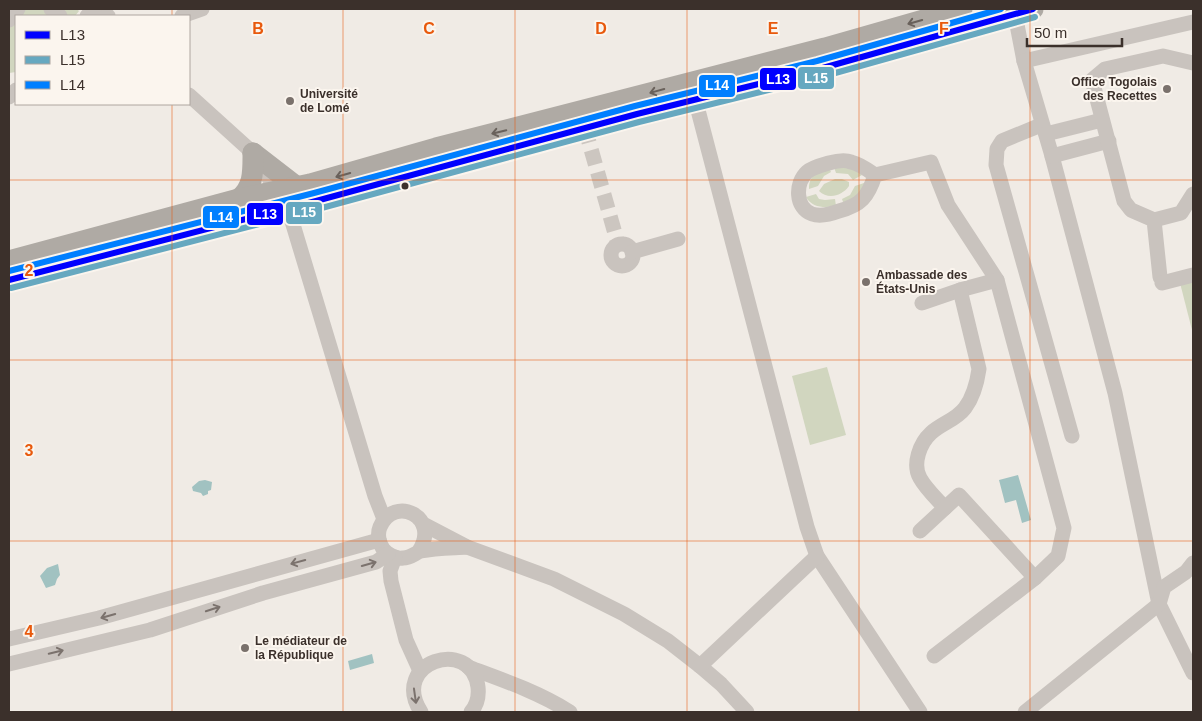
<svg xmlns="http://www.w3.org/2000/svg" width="1202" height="721" font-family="Helvetica,sans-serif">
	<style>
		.green { fill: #d1d6bf }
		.water { fill: #a1c2c1 }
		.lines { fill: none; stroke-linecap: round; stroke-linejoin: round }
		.minor-tunnel { stroke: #ccc6c0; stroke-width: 15; stroke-dasharray: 15 8; stroke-linecap: butt }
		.minor { stroke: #c9c3be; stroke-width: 15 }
		.highway { stroke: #afaaa4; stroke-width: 21 }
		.bus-1-casing { stroke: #fbf5ee; stroke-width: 10 }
		.bus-2-casing { stroke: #fbf5ee; stroke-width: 10 }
		.bus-3-casing { stroke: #fbf5ee; stroke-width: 10 }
		.bus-1 { stroke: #00f; stroke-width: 6 }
		.bus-2 { stroke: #66a8c0; stroke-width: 6 }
		.bus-3 { stroke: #007fff; stroke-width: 6 }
		.oneway { stroke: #69615b }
		.oneway2 { stroke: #7b726d }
		.grid { fill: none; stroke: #e8590c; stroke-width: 1; stroke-opacity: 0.55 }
		.poi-dot { fill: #7a716c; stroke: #fbf5ee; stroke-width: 2 }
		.bus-dot { fill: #3b302b; stroke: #fbf5ee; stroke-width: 2 }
		.labels { text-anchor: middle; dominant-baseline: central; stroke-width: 4; stroke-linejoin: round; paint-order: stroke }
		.poi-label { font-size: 12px; font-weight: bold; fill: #3b302b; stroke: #fbf5ee; text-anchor: start }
		.grid-label { font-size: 16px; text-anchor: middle; font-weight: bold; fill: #e8590c; stroke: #fbf5ee; stroke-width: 4; stroke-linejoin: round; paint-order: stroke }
		.line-badge { stroke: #fbf5ee; stroke-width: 2 }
		.badge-label { font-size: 14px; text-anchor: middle; font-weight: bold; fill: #fff }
	</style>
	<rect width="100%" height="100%" fill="#f0ebe5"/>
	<g class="green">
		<path d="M9,9H77L79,11L75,16H16V72L9,73Z"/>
		<path d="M841,165L858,170L862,175L853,180L848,174L836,173L834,167Z"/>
		<path d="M828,166L831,172L824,176L818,186L809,189C809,175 817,172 828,166Z"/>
		<path d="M835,179H842L849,182V186C842,196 828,200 819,191L824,184Z"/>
		<path d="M864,183V190L844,205L842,199L850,195L855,186Z"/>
		<path d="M816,194L819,199L825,200L835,199L836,206C825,208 812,208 806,197Z"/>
		<path d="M1193,279V334L1180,283Z"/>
		<path d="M827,367L846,435L810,445L792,376Z"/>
	</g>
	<g class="water">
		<path d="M1018,475L1031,520L1022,523L1016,500L1005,503L999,480Z"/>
		<path d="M205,480L212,482L211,490L208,491V494L203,496L201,493L193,491L192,487L199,481Z"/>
		<path d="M58,564L60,575L57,579L55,585L46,588L40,576L47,568Z"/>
		<path d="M372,654L374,663L350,670L348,661Z"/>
	</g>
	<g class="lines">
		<path class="minor-tunnel" d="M585,128L618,244"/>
		<g class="minor">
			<path d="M51,9L60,16"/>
			<path d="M100,9L108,16"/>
			<path d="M1014,9L1024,61L1052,156L1115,393L1159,604L1193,673"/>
			<path d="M87,16L94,9"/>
			<path d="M182,16L202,9"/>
			<path d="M9,20L18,9"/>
			<path d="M1024,61L1193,22"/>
			<path d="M693,91L807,527L817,556L920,712"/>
			<path d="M189,95L253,153L288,208L375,496L384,519"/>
			<path d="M9,97L16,90"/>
			<path d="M1041,125L1002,141L997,149L996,165L1072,436"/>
			<path d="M1046,134L1102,120"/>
			<path d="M1052,156L1109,141"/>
			<path d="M875,175C868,197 861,205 839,211C831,214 821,217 812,214C795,208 795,183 807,172C813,167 822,165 829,163C836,161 844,159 851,162C860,164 868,170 875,175L931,162L948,205L997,280L1064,528L1058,556L1035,578L934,656"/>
			<path d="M1154,220L1181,213L1193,194"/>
			<circle cx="622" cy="255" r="11"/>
			<path d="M632,252L678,239"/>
			<path d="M1160,277L1154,220L1131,210L1124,201L1092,80L1105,69L1163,56L1193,63"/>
			<path d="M1162,283L1193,275"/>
			<path d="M922,303L960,290L997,280"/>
			<path d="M945,508C937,499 926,489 920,478C912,464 920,443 931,433C942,423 956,420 965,408C974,396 977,383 979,369L960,290"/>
			<path d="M423,524L467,547L554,579L624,614L668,641L700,666L721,684L747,712"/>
			<path d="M920,531L959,495L1035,578"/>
			<path d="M419,551C441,517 394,494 380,527C377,534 379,543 383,549C388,555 396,559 403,558C411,558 415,553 421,551C435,548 452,548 467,547"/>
			<path d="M395,557L390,571L391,581L406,640L420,671"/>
			<path d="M9,639L99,618L379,540"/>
			<path d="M9,664L150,630L263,593L376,562L388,554"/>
			<path d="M700,666L817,556"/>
			<path d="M468,667C503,680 538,692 570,712"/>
			<path d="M421,712C389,662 471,636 478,687C479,696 477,705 471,712"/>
			<path d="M1025,712L1159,604L1164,587L1186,572L1193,563"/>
		</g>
		<g class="highway">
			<path d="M253,153L297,187"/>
			<path d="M239,199C254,187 253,171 253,153"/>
			<path d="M9,261L239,199L310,184L436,148L825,48L962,9"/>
			<path d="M9,280L316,201L637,114L819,69L1033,9"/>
		</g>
		<defs>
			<path id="bus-1" d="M9,280L316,201L637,114L819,69L1033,9"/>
			<path id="bus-2" d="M11,288L318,209L639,122L821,77L1035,17"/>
			<path id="bus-3" d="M9,271L314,193L635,106L817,61L1001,9"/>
		</defs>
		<use href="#bus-1" class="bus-1-casing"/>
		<use href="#bus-2" class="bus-2-casing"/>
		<use href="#bus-3" class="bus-3-casing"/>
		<use href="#bus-1" class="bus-1"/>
		<use href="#bus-2" class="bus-2"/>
		<use href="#bus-3" class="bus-3"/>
	</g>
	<defs><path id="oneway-shaft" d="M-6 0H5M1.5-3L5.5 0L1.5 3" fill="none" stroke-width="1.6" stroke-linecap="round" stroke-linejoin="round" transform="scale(1.25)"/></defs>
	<g class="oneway">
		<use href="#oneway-shaft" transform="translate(915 22) rotate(164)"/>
		<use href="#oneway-shaft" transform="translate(657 91) rotate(165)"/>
		<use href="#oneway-shaft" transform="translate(499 132) rotate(166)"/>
		<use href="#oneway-shaft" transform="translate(343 175) rotate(164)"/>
	</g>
	<g class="oneway2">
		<use href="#oneway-shaft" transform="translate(298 562) rotate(165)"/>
		<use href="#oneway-shaft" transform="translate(369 564) rotate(-16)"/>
		<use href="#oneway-shaft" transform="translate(213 609) rotate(-18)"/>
		<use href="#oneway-shaft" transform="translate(108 616) rotate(164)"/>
		<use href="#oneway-shaft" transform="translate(56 652) rotate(-14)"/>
		<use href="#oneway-shaft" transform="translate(415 696) rotate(82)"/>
	</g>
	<path class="grid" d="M172,9V16M343,9V712M515,9V712M687,9V712M859,9V712M1030,9V712M172,104V712M9,180H1193M9,360H1193M9,541H1193"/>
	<g class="poi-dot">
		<circle cx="1167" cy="89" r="5"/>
		<circle cx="290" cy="101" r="5"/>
		<circle cx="866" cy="282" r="5"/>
		<circle cx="245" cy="648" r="5"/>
	</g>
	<circle class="bus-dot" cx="405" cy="186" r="4.5"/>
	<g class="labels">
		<g class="poi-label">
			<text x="1157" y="82" text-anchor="end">Office Togolais<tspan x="1157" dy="14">des Recettes</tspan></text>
			<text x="300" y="94">Université<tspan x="300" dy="14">de Lomé</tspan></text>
			<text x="876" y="275">Ambassade des<tspan x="876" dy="14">États-Unis</tspan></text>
			<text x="255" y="641">Le médiateur de<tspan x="255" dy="14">la République</tspan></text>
		</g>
	</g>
	<g class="grid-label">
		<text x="258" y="34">B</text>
		<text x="429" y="34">C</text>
		<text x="601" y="34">D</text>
		<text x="773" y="34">E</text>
		<text x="944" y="34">F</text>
		<text x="29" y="276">2</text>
		<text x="29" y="456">3</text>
		<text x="29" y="637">4</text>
	</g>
	<g class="line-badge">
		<rect x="797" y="66" width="38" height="24" rx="5" fill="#66a8c0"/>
		<rect x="759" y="67" width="38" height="24" rx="5" fill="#00f"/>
		<rect x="698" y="74" width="38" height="24" rx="5" fill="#007fff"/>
		<rect x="285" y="201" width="38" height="24" rx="5" fill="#66a8c0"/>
		<rect x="246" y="202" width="38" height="24" rx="5" fill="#00f"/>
		<rect x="202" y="205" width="38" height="24" rx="5" fill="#007fff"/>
	</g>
	<g class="badge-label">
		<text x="816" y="83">L15</text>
		<text x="778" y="84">L13</text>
		<text x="717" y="90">L14</text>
		<text x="304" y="217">L15</text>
		<text x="265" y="219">L13</text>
		<text x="221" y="222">L14</text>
	</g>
	<rect width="1202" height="721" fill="none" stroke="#3b302b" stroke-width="20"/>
	<rect x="15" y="15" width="175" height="90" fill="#fbf5ee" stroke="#aea6a0"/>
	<rect x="25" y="31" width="25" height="8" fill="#0000ff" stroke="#aea6a0"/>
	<text x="60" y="40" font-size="15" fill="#3b302b">L13</text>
	<rect x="25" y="56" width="25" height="8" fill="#66a8c0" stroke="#aea6a0"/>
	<text x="60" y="65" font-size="15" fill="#3b302b">L15</text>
	<rect x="25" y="81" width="25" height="8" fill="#007fff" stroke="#aea6a0"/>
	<text x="60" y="90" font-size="15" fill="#3b302b">L14</text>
	<path d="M1027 38v8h95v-8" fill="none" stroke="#3b302b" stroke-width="2.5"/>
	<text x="1034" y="38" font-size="15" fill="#3b302b" stroke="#fbf5ee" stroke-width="4" paint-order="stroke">50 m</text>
</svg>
